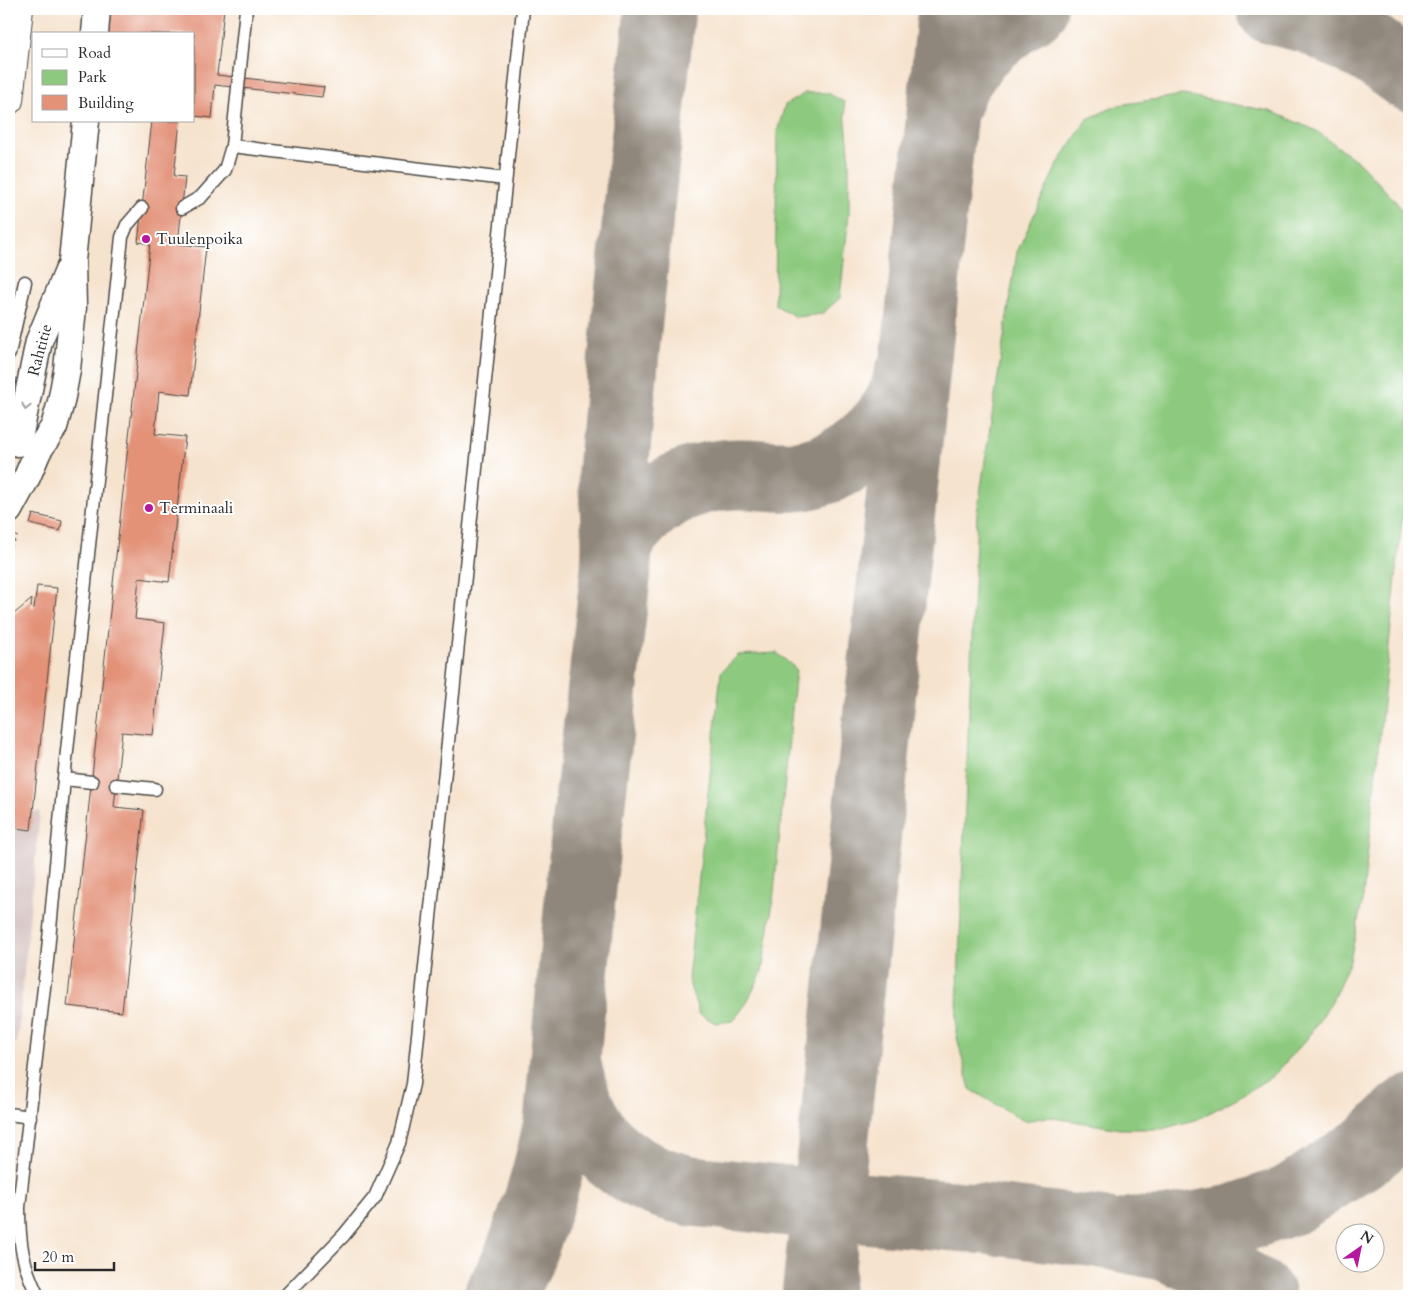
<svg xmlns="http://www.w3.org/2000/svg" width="1418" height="1305" font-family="Cardo,serif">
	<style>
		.industrial { fill: #d1bfbd }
		.green { fill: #8dca7f; stroke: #5c7a55 }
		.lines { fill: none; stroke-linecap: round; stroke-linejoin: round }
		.taxiway { stroke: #90877c; stroke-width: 71 }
		.building { fill: #e39278 }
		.lane-casing { stroke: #494743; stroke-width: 15 }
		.street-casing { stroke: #494743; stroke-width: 29 }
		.secondary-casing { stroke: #494743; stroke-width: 30 }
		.path { stroke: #494743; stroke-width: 3; stroke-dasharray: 1 4; stroke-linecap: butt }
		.lane { stroke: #fff; stroke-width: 12 }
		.street { stroke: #fff; stroke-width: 26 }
		.secondary { stroke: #fff; stroke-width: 28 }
		.oneway { stroke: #a0a0a0 }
		.poi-dot { fill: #b5179e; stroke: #fff; stroke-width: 2 }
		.labels { text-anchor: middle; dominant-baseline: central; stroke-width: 4; stroke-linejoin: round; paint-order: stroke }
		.poi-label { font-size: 16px; fill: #2b2b2b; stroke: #fff; text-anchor: start }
		.street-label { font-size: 16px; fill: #2b2b2b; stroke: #fff }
	</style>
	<rect width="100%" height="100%" fill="#fff"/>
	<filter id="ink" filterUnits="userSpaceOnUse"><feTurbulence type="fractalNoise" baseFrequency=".02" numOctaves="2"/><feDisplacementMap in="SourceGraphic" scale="10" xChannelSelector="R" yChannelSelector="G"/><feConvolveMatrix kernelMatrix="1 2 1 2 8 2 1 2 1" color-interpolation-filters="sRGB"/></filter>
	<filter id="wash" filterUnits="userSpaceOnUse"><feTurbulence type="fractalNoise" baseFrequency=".0096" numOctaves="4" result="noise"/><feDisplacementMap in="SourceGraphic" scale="20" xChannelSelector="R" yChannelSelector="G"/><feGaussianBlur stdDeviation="1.12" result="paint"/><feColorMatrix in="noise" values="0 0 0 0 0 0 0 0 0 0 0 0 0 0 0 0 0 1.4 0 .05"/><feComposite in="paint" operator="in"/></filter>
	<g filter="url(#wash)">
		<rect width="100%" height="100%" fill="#f6e3ce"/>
		<path class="industrial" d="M33,811L40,812L17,1043L9,1042V827L31,830Z"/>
		<g class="green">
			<path d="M805,93H828L844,102L849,151V213L840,298L822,314L796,317L775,305L777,132L785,105Z"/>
			<path d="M1183,95L1270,111L1315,130L1360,163L1397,203L1409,225V452L1363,897L1350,961L1331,1003L1306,1040L1274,1075L1239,1097L1198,1119L1162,1129H1120L1049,1117L1024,1121L970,1089L956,1033L977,513L1017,252L1057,165L1087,119L1119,105Z"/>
			<path d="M777,653L796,669L773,902L762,972L746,1004L733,1021L716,1023L699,1014L688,979L721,672L738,655Z"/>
		</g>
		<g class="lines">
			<g class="taxiway">
				<path d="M1272,9L1312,19L1373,50L1409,76"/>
				<path d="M943,109L953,84L978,49L1024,12L1032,9"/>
				<path d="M617,543C643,500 687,475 737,474C761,473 783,480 809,474C848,465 886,434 903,396C906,390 907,382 910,375"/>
				<path d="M566,1064C579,1136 619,1177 692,1191L827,1205L977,1218L1098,1232L1167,1246L1216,1267L1260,1296"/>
				<path d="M1133,1232H1163L1233,1220L1291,1200L1371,1148L1409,1111"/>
				<path d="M499,1296C505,1285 512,1274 517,1262C535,1217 550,1170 559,1122L585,847L616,570L617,543L613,471L626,331L660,9"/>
				<path d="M817,1296L953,9"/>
			</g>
		</g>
		<g id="blocks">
			<g class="building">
				<path d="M110,9H224L217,75L324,87L322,97L215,85L212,118L194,116V34H108Z"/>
				<path d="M152,121H180L174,176L185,177L178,244L206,247L190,395L159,391L155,434L185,437L169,582L139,578L135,619L165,623L153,735L122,732L114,807L144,810L122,1012L67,1006L150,244L138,242Z"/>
				<path d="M33,514L62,521L60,531L30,524Z"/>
				<path d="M37,586L57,588L31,830L9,827V618L32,599L31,607L34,608Z"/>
			</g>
		</g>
	</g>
	<g filter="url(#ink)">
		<use href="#blocks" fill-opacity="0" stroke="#494743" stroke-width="1"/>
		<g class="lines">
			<defs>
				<g id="lane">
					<path d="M232,146L505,179"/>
					<path d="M182,208L201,197L225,170L232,146L246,9"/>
					<path d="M9,354L25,282"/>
					<path d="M64,779L92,782"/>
					<path d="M116,785L155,789"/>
					<path d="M9,1114L30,1117"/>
					<path d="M38,1296C22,1264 19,1242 19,1207L47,961L64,779L122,237L127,225L142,208"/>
					<path d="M285,1296L344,1235L375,1197L399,1143L413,1084L523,9"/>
				</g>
				<g id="street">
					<path d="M95,34L97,9"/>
					<path d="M18,443L39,341L68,271"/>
					<path d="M9,510L27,477L38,451L54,427L61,402L67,370L73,307L72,261L86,121"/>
				</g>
				<path id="secondary" d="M9,100L19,9"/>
			</defs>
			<use href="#lane" class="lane-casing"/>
			<use href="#street" class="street-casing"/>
			<use href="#secondary" class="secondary-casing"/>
			<path class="path" d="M9,550L17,535"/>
			<use href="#lane" class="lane"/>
			<use href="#street" class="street"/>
			<use href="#secondary" class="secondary"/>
		</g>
		<defs><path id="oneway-chevron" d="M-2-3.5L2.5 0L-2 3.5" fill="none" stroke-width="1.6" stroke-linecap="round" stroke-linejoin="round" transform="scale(1.25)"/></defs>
		<use class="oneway" href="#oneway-chevron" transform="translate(26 407) rotate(103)"/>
	</g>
	<g class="poi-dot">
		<circle cx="146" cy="239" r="5"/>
		<circle cx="149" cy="508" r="5"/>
	</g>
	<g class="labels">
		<g class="poi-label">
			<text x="156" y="239">Tuulenpoika</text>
			<text x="159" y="508">Terminaali</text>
		</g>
		<g class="street-label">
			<text transform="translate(40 350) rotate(-75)">Rahtitie</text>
		</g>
	</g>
	<rect width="1418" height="1305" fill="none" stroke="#fff" stroke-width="30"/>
	<rect x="32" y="32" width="162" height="90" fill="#ffffff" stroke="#aaaaaa"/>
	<rect x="42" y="49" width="25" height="8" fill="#ffffff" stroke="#aaaaaa"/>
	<text x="78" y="58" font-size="15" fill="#2b2b2b">Road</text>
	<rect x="42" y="70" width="25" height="15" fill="#8dca7f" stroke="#aaaaaa"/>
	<text x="78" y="82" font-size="15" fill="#2b2b2b">Park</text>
	<rect x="42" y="95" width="25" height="15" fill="#e39278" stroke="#aaaaaa"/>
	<text x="78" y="108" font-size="15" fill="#2b2b2b">Building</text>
	<g transform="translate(1360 1248) rotate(33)"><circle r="24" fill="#ffffff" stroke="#aaaaaa"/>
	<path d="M0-4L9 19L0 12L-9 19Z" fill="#b5179e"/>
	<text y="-8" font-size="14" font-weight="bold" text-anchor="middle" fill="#2b2b2b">N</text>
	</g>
	<path d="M35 1262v8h79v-8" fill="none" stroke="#2b2b2b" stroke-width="2.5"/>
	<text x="42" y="1262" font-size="15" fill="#2b2b2b" stroke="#ffffff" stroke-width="4" paint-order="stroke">20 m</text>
</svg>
